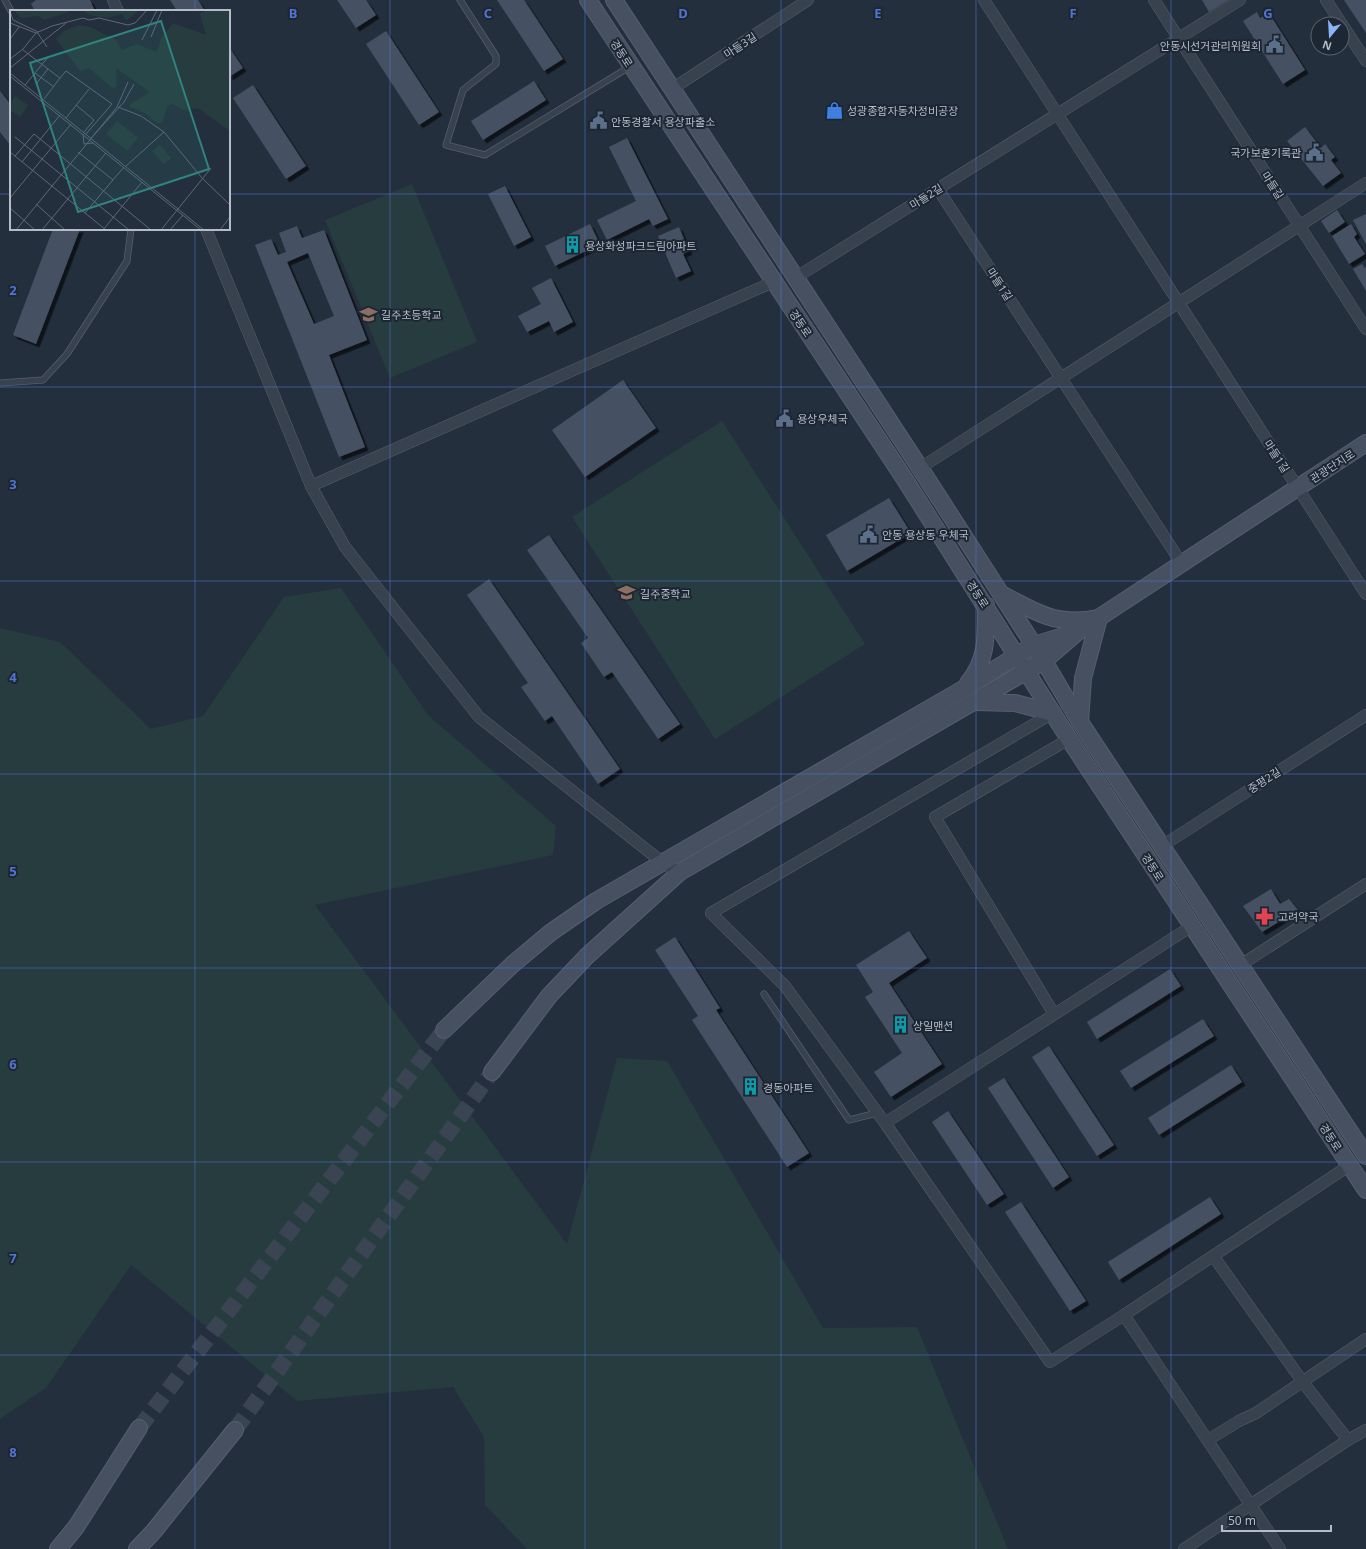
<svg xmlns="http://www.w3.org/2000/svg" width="1366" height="1549" font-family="'Noto Sans','Noto Sans KR',sans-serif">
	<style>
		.green { fill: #263c3f }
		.building { fill: #455162; fill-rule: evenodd; filter: url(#shadow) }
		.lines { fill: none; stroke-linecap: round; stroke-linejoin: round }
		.secondary-tunnel { stroke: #3a4453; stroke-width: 16; stroke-dasharray: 16 8; stroke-linecap: butt }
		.lane-casing { stroke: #565f6c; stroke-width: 7 }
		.street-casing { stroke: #565f6c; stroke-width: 12 }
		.secondary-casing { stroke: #565f6c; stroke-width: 18 }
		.lane { stroke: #38414e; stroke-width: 5.5 }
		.street { stroke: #38414e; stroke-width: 11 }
		.secondary { stroke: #465061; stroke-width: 16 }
		.grid { fill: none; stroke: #5274d3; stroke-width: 1; stroke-opacity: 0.55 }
		.labels { text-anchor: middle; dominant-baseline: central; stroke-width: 4; stroke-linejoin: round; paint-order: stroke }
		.street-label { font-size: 11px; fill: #b4bcc9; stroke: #1d2633 }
		.poi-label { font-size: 11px; fill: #b4bcc9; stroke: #1d2633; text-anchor: start }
		.inset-road { fill: none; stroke: #5e6776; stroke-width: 1 }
		.view { fill: #308480; fill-opacity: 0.15; stroke: #308480; stroke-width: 2 }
		.inset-edge { fill: none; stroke: #b4bcc9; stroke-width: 2 }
		.grid-label { font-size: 13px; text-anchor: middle; font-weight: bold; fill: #5274d3; stroke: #1d2633; stroke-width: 4; stroke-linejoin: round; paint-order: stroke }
	</style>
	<defs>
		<filter id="shadow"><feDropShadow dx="3.5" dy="3.5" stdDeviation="0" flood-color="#0009"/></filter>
	</defs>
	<rect width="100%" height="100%" fill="#242f3e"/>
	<g class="green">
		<path d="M412,184L477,342L390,378L325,220Z"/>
		<path d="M722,421L865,644L715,739L572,517Z"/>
		<path d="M341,588L428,715L556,826L553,855L315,905L567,1244L617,1058L667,1061L823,1328L917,1327L1008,1549H527L485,1505L484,1437L453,1387L297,1401L131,1265L46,1388L0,1419V628L60,642L151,729L203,716L284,597Z"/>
	</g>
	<g class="building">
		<path d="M36,0H90L95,11H35L31,4Z"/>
		<path d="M170,0H198L205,11H177Z"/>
		<path d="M337,0H366L376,15L356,28Z"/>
		<path d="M497,0H524L563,59L544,71Z"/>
		<path d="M1202,0H1228L1209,12Z"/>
		<path d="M1344,0H1366V33Z"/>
		<path d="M1257,12L1260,18L1269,13L1305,70L1283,84L1243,21Z"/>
		<path d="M386,31L439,112L419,125L366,44Z"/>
		<path d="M229,47L243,68L229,77Z"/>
		<path d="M534,81L546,100L483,140L471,121Z"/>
		<path d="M253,85L306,166L286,179L233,98Z"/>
		<path d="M0,91L11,105V146L0,132Z"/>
		<path d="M1305,127L1321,148L1325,144L1335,157L1331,160L1341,173L1323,186L1287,141Z"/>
		<path d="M627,138L668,219L653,226L649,219L607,240L597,220L636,201L609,147Z"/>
		<path d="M505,186L531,237L514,246L488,194Z"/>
		<path d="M1337,210L1345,222L1329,233L1321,221Z"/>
		<path d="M1366,214V244L1353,220Z"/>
		<path d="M590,224L600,244L555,266L545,246Z"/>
		<path d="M1351,224L1357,234L1354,237L1365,254L1349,264L1332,236Z"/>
		<path d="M297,226L302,238L324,230L367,340L329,355L365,447L339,457L255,245L271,239L278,255L286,252L279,233ZM308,253L334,316L314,324L287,262Z"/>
		<path d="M679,227L689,251L683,254L691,271L676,278L658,236Z"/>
		<path d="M53,229H80L36,344L13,335Z"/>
		<path d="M1362,264L1365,268L1366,267V291L1353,269Z"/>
		<path d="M551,278L573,322L554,332L549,321L527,332L518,316L541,304L532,288Z"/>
		<path d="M623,380L656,428L585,477L552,430Z"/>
		<path d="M889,498L911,533L847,571L826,535Z"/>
		<path d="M549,535L680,724L658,739L612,672L604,677L581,643L588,638L527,550Z"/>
		<path d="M489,579L620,769L598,784L552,716L545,721L521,687L528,683L467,595Z"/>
		<path d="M1271,889L1280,904L1289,899L1298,910L1262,932L1243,906Z"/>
		<path d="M909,931L927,958L889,983L942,1064L891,1097L874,1072L902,1053L865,997L873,992L856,965Z"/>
		<path d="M675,937L720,1008L716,1010L809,1153L787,1167L692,1020L698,1016L655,950Z"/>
		<path d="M1170,969L1181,986L1097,1039L1087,1022Z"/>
		<path d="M1203,1019L1214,1036L1131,1088L1120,1071Z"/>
		<path d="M1049,1046L1114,1145L1097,1156L1032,1057Z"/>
		<path d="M1231,1065L1242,1082L1159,1135L1148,1118Z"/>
		<path d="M1004,1078L1069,1177L1053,1188L988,1088Z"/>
		<path d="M948,1111L1004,1194L987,1205L932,1122Z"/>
		<path d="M1210,1197L1221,1214L1119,1280L1108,1262Z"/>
		<path d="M1021,1202L1086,1301L1070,1311L1005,1212Z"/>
	</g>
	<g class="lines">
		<g class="secondary-tunnel">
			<path d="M139,1428L444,1030"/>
			<path d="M235,1430L492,1072"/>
		</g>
		<defs>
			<g id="lane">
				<path d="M5,0L11,11"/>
				<path d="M460,0L496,56V64L463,90L446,145L485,155L631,66"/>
				<path d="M0,383L43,380L67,354L127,261L131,229"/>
				<path d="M764,994L849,1120L877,1113"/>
			</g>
			<g id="street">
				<path d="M113,0L118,11"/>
				<path d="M984,0L1366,594"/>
				<path d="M1154,0L1366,329"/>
				<path d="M1326,0L1366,61"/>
				<path d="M672,89L808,0"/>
				<path d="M938,189L1182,564"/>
				<path d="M206,229L311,486L773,282"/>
				<path d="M795,278L1240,0"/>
				<path d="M920,468L1366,183"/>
				<path d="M311,486L345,547L479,717L662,862L680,872"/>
				<path d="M1053,713L711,913L785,986L885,1123L1050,1362L1124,1315L1280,1549"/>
				<path d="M1162,846L1366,715"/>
				<path d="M1239,966L1366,884"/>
				<path d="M1054,1014L935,817L1069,739"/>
				<path d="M885,1123L1192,926"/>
				<path d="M1214,1257L1302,1381L1348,1440"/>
				<path d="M1124,1315L1350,1165"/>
				<path d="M1208,1440L1239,1421L1256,1413L1366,1339"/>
				<path d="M1184,1549L1348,1440L1366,1430"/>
			</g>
			<g id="secondary">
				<path d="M588,0L904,478L1069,739L1366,1190"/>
				<path d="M614,0L920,468L1044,661L1080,722L1366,1156"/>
				<path d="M1003,595C1040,614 1055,626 1099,618L1083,678L1080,722"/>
				<path d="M968,683C988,659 986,635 986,605"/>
				<path d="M975,702L1015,703L1053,713"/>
				<path d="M444,1030L513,964L550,933L596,901L965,688L1034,645L1073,633"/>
				<path d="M492,1072L549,996L587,956L680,872L1044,661L1080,630L1366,443"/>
				<path d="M58,1549L76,1527L139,1428"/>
				<path d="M137,1549L154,1531L235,1430"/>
			</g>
		</defs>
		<use href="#lane" class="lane-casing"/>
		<use href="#street" class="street-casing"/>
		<use href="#secondary" class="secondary-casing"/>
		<use href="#lane" class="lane"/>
		<use href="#street" class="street"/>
		<use href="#secondary" class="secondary"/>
	</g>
	<path class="grid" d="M195,0V11M390,0V1549M585,0V1549M781,0V1549M976,0V1549M1171,0V1549M0,194H11M229,194H1366M195,229V1549M0,387H1366M0,581H1366M0,774H1366M0,968H1366M0,1162H1366M0,1355H1366"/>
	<defs>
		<symbol id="civic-bare" viewBox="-9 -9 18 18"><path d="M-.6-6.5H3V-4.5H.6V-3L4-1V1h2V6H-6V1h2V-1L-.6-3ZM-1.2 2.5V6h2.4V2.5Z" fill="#5c6f8a" stroke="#1d2633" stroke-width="2.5" paint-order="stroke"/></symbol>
		<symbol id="shop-bare" viewBox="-9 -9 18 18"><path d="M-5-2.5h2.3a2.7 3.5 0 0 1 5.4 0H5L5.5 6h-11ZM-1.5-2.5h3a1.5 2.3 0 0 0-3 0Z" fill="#3f7fe0" stroke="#1d2633" stroke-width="2.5" paint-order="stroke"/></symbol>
		<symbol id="building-bare" viewBox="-9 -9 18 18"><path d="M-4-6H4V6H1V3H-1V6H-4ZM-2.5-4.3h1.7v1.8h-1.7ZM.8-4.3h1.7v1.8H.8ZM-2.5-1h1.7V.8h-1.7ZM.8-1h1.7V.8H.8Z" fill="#0f9aa8" stroke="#1d2633" stroke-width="2.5" paint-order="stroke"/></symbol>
		<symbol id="school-bare" viewBox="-9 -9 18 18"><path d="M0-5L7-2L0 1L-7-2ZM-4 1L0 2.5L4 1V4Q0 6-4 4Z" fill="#8d6e63" stroke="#1d2633" stroke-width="2.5" paint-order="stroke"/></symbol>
		<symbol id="pharmacy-bare" viewBox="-9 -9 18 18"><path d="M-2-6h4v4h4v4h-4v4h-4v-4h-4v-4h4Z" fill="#e0444e" stroke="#1d2633" stroke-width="2.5" paint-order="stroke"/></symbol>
	</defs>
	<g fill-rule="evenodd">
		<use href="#civic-bare" x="1262" y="32" width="25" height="25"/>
		<use href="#shop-bare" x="822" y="98" width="25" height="25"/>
		<use href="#civic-bare" x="586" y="108" width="25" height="25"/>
		<use href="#civic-bare" x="1302" y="140" width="25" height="25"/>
		<use href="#building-bare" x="560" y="232" width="25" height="25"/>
		<use href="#school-bare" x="356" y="302" width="25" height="25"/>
		<use href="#civic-bare" x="772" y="406" width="25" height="25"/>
		<use href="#civic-bare" x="856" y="522" width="25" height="25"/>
		<use href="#school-bare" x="614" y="580" width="25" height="25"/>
		<use href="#pharmacy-bare" x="1252" y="904" width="25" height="25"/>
		<use href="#building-bare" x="888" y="1012" width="25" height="25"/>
		<use href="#building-bare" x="738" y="1074" width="25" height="25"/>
	</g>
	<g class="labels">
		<g class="street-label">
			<text transform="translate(740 45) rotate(-33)">마들3길</text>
			<text transform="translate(622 53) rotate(57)">경동로</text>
			<text transform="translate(1273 185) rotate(57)">마들길</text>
			<text transform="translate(926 196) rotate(-32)">마들2길</text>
			<text transform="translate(1000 284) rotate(57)">마들1길</text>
			<text transform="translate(801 323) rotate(56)">경동로</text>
			<text transform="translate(1277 456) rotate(57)">마들1길</text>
			<text transform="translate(1332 466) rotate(-33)">관광단지로</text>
			<text transform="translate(978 594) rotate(57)">경동로</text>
			<text transform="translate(1264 780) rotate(-33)">중평2길</text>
			<text transform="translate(1153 867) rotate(57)">경동로</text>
			<text transform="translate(1331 1137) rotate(57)">경동로</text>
		</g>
		<g class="poi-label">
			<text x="1261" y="45" text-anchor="end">안동시선거관리위원회</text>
			<text x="847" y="110">성광종합자동차정비공장</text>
			<text x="611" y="121">안동경찰서 용상파출소</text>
			<text x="1301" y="152" text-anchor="end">국가보훈기록관</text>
			<text x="585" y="245">용상화성파크드림아파트</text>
			<text x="381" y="314">길주초등학교</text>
			<text x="797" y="418">용상우체국</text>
			<text x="882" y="534">안동 용상동 우체국</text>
			<text x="640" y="593">길주중학교</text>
			<text x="1278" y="916">고려약국</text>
			<text x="913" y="1025">상일맨션</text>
			<text x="763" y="1087">경동아파트</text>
		</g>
	</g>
	<g transform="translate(10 10)">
		<rect width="220" height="220" fill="#242f3e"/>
		<path d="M4,0H64L34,10L28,6L11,8ZM75,0H130L116,11L112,4L98,8L79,5L74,2ZM196,0H220V121L188,98L173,100L162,94L157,97L153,111L148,114L136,104L120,97L119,95L140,82L106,58L107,77L102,78L79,58L70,61L46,29L54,21L69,15L80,17L106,30L112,40L127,34L147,42L151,28L163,13L196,25L190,4ZM5,86L18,95L10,107L0,100V93ZM107,111L128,128L117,141L96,124ZM150,135L161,148L154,154L142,141Z" fill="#263c3f"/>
		<path class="inset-road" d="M152,0H169M0,1L3,10L28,22M0,13L26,23M27,22L37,37M141,27L152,0M0,29L9,17M132,30L147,0M13,40L50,68L56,61L102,94L76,124M0,49L13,39L26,23L42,16L73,8L79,10L89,8L118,15L125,13L137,0M0,58L56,13M0,63L194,220M25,63L44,77M0,66L191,220M26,74L38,59M15,75L39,46M34,89L50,68M66,95L84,110L74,122M108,97L131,106L154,122M56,108L79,79M73,124L74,134L83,133M5,127L119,220M81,128L114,92L124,74M0,142L96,220M68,142L103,170M5,146L24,124L141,220M12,152L50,105M116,156L154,122L192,168L220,195M0,188L61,114M26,194L55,220M0,198L25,220M75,203L114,157M6,220L107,97L118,72M32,220L96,143M93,220L132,172M151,220L201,158M160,220L173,205M210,220L220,207"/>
		<path class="view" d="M151,11L199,159L68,202L20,53Z"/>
		<rect width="220" height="220" class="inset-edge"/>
	</g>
	<g class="grid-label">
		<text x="293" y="18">B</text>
		<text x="488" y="18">C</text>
		<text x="683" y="18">D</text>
		<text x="878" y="18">E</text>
		<text x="1073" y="18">F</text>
		<text x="1268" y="18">G</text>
		<text x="13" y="295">2</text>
		<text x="13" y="489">3</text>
		<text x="13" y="682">4</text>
		<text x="13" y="876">5</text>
		<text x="13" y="1069">6</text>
		<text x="13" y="1263">7</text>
		<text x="13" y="1457">8</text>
	</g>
	<g transform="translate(1330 36) rotate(198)"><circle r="19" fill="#1d2633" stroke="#59626f"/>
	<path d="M0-3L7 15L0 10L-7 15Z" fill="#8ab4f8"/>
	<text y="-6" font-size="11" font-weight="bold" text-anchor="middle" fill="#b4bcc9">N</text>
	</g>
	<path d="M1222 1525v6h109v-6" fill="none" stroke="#b4bcc9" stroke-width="2"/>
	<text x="1228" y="1525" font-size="12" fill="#b4bcc9" stroke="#1d2633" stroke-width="3" paint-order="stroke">50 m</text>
</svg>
